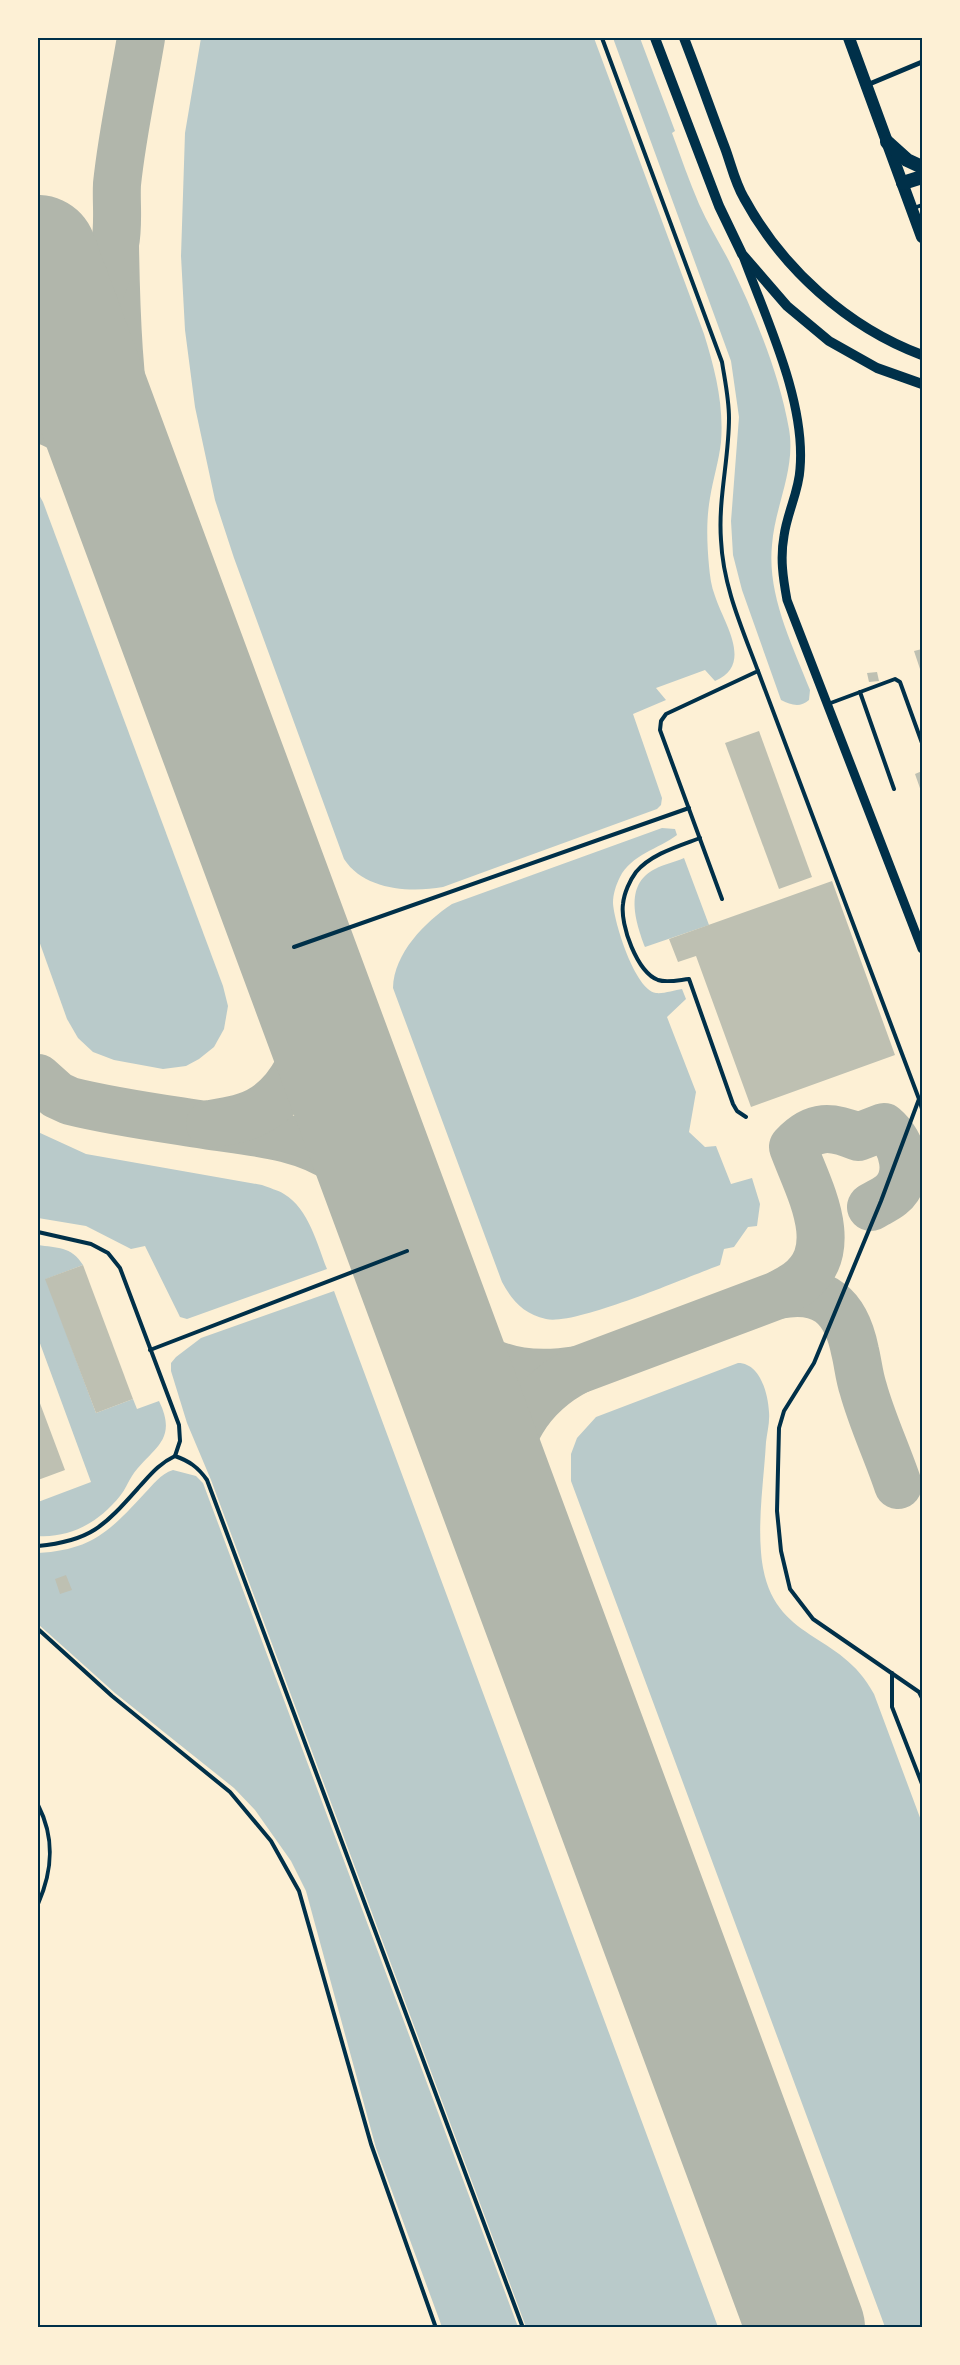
<svg xmlns="http://www.w3.org/2000/svg" width="960" height="2365" font-family="Montserrat,sans-serif">
	<style>
		.green { fill: #b9caca }
		.lines { fill: none; stroke-linecap: round; stroke-linejoin: round }
		.taxiway { stroke: #b1b6ab; stroke-width: 48 }
		.runway { stroke: #b1b6ab; stroke-width: 118 }
		.building { fill: #bec0b2 }
		.service { stroke: #003049; stroke-width: 4 }
		.minor { stroke: #003049; stroke-width: 5 }
		.tertiary { stroke: #003049; stroke-width: 9 }
		.secondary { stroke: #003049; stroke-width: 10 }
		.primary { stroke: #003049; stroke-width: 12 }
		.trunk { stroke: #003049; stroke-width: 14 }
		.neatline { fill: none; stroke: #003049; stroke-width: 2 }
	</style>
	<rect width="100%" height="100%" fill="#fdf0d5"/>
	<g class="green">
		<path d="M201,38H594L704,334C715,369 724,405 721,442C719,461 713,479 710,498C706,521 707,543 709,566C710,576 711,586 715,596C724,624 754,664 715,681L705,670L656,688L666,700L633,714L662,798L661,805L657,809L443,887C410,893 364,890 344,859L234,558L215,500L195,407L185,330L181,256L185,133Z"/>
		<path d="M613,38H640L675,131L672,133C681,157 689,181 699,204C708,224 719,242 729,261C754,313 779,372 789,429C796,470 775,505 772,545C767,595 792,644 810,690L809,700C800,708 791,705 781,700L742,590L733,555L731,521L739,417L731,361Z"/>
		<path d="M38,493L43,502L223,986L228,1006L224,1029L214,1047L199,1059L186,1066L163,1069L114,1060L93,1052L78,1038L67,1019L38,938Z"/>
		<path d="M662,828L675,829L677,835C658,849 631,855 620,877C616,885 613,894 613,903C614,922 635,990 656,993C663,994 675,990 682,989L686,999L667,1017L696,1092L689,1132L705,1147L716,1146L731,1184L752,1178L760,1204L757,1226L748,1227L734,1247L724,1249L720,1265C687,1277 575,1326 546,1319C524,1314 512,1301 502,1282L393,988C394,953 425,922 452,904Z"/>
		<path d="M684,858L709,925L645,947C636,923 623,885 655,869C664,864 675,862 684,858Z"/>
		<path d="M38,1132L86,1154L262,1185C269,1188 278,1190 284,1194C309,1209 317,1244 327,1269L187,1319L180,1317L145,1246L131,1249L86,1226L38,1218Z"/>
		<path d="M38,1245C57,1248 71,1246 83,1265L46,1279L96,1413L133,1399L137,1409L159,1401C179,1442 151,1448 132,1476C128,1482 125,1490 120,1496C99,1522 71,1538 38,1536V1502L91,1482L38,1338Z"/>
		<path d="M334,1291L718,2327H526L211,1480L187,1423L171,1371V1363L176,1357L201,1338Z"/>
		<path d="M738,1363C760,1363 768,1393 769,1412C770,1422 767,1433 766,1442C764,1478 758,1516 761,1552C768,1644 840,1628 874,1694L922,1823V2327H885L571,1481V1454L577,1438L596,1417Z"/>
		<path d="M173,1470L196,1476L203,1483L518,2327H442L376,2148L306,1891L291,1861L255,1810L234,1788L115,1693L38,1624V1553C91,1550 109,1532 144,1494C153,1485 160,1474 173,1470Z"/>
	</g>
	<g class="lines">
		<g class="taxiway">
			<path d="M115,244C116,316 119,386 131,457C142,523 165,587 185,651"/>
			<path d="M38,262L41,304L38,325"/>
			<path d="M38,376C76,342 105,295 115,244C119,225 116,203 117,184C122,135 133,86 141,38"/>
			<path d="M38,418C80,432 100,453 125,489"/>
			<path d="M38,1078L57,1095L70,1101C114,1112 160,1118 205,1125C250,1132 302,1135 340,1162C367,1182 386,1211 403,1239"/>
			<path d="M210,1124C229,1121 249,1118 265,1107C291,1090 311,1052 310,1021C310,1002 304,982 301,964"/>
			<path d="M778,1295C823,1286 846,1306 855,1351C858,1363 859,1376 863,1388C872,1421 887,1452 898,1485"/>
			<path d="M427,1303C469,1362 506,1381 578,1370"/>
			<path d="M516,1545C511,1529 504,1511 504,1494C501,1440 531,1394 578,1370L778,1295C784,1291 792,1288 798,1283C844,1249 808,1188 793,1147C814,1124 832,1126 858,1137L884,1127C903,1143 913,1177 891,1195C885,1200 877,1203 871,1207"/>
		</g>
		<path class="runway" d="M38,254L806,2328"/>
	</g>
	<g class="building">
		<path d="M922,649V675L914,651Z"/>
		<path d="M877,672L879,681L869,682L867,673Z"/>
		<path d="M759,731L812,877L779,889L725,743Z"/>
		<path d="M922,771V794L915,774Z"/>
		<path d="M832,881L895,1055L751,1107L696,956L678,962L669,939Z"/>
		<path d="M83,1265L133,1399L96,1413L45,1279Z"/>
		<path d="M38,1398L65,1470L38,1480Z"/>
		<path d="M66,1575L72,1590L60,1594L55,1579Z"/>
	</g>
	<g class="lines">
		<g class="service">
			<path d="M602,38L722,362C725,381 729,399 729,418C729,459 718,499 721,540C723,586 742,628 758,671L666,714L661,721L660,730L722,899"/>
			<path d="M914,208L922,205"/>
			<path d="M758,671L919,1099L881,1201L814,1363L784,1411L779,1428L777,1511L781,1551L790,1589L813,1619L919,1692L922,1698"/>
			<path d="M860,692L894,789"/>
			<path d="M828,704L895,679L900,682L922,743"/>
			<path d="M700,838C679,846 651,854 636,872C630,880 624,893 623,904C620,925 637,972 658,980C667,983 679,980 689,979L733,1104L737,1111L746,1117"/>
			<path d="M294,947L689,808"/>
			<path d="M919,1099L922,1109"/>
			<path d="M38,1232L91,1244L108,1253L120,1268L179,1425L180,1441L175,1456C160,1463 151,1474 140,1486C105,1525 92,1541 38,1546"/>
			<path d="M150,1350L407,1251"/>
			<path d="M175,1456C189,1461 198,1467 207,1480L523,2328"/>
			<path d="M38,1629L112,1696L230,1792L271,1841L299,1891L371,2144L436,2328"/>
			<path d="M892,1673V1707L922,1784"/>
			<path d="M38,1805C55,1838 53,1870 38,1904"/>
		</g>
		<path class="minor" d="M867,85L922,62"/>
		<path class="tertiary" d="M743,256C766,319 806,401 800,469C799,491 787,513 784,536C780,558 783,578 787,600L922,949"/>
		<g class="secondary">
			<path d="M655,38L719,206L742,254L787,306L829,341L877,368L922,384"/>
			<path d="M684,38C698,74 711,111 725,148C731,164 735,183 744,198C782,268 847,327 922,355"/>
		</g>
		<path class="primary" d="M849,38L922,237"/>
		<g class="trunk">
			<path d="M887,142L907,160L922,167"/>
			<path d="M903,183L922,177"/>
		</g>
	</g>
	<rect width="960" height="2365" fill="none" stroke="#fdf0d5" stroke-width="78"/>
	<rect x="39" y="39" width="882" height="2287" class="neatline"/>
</svg>
